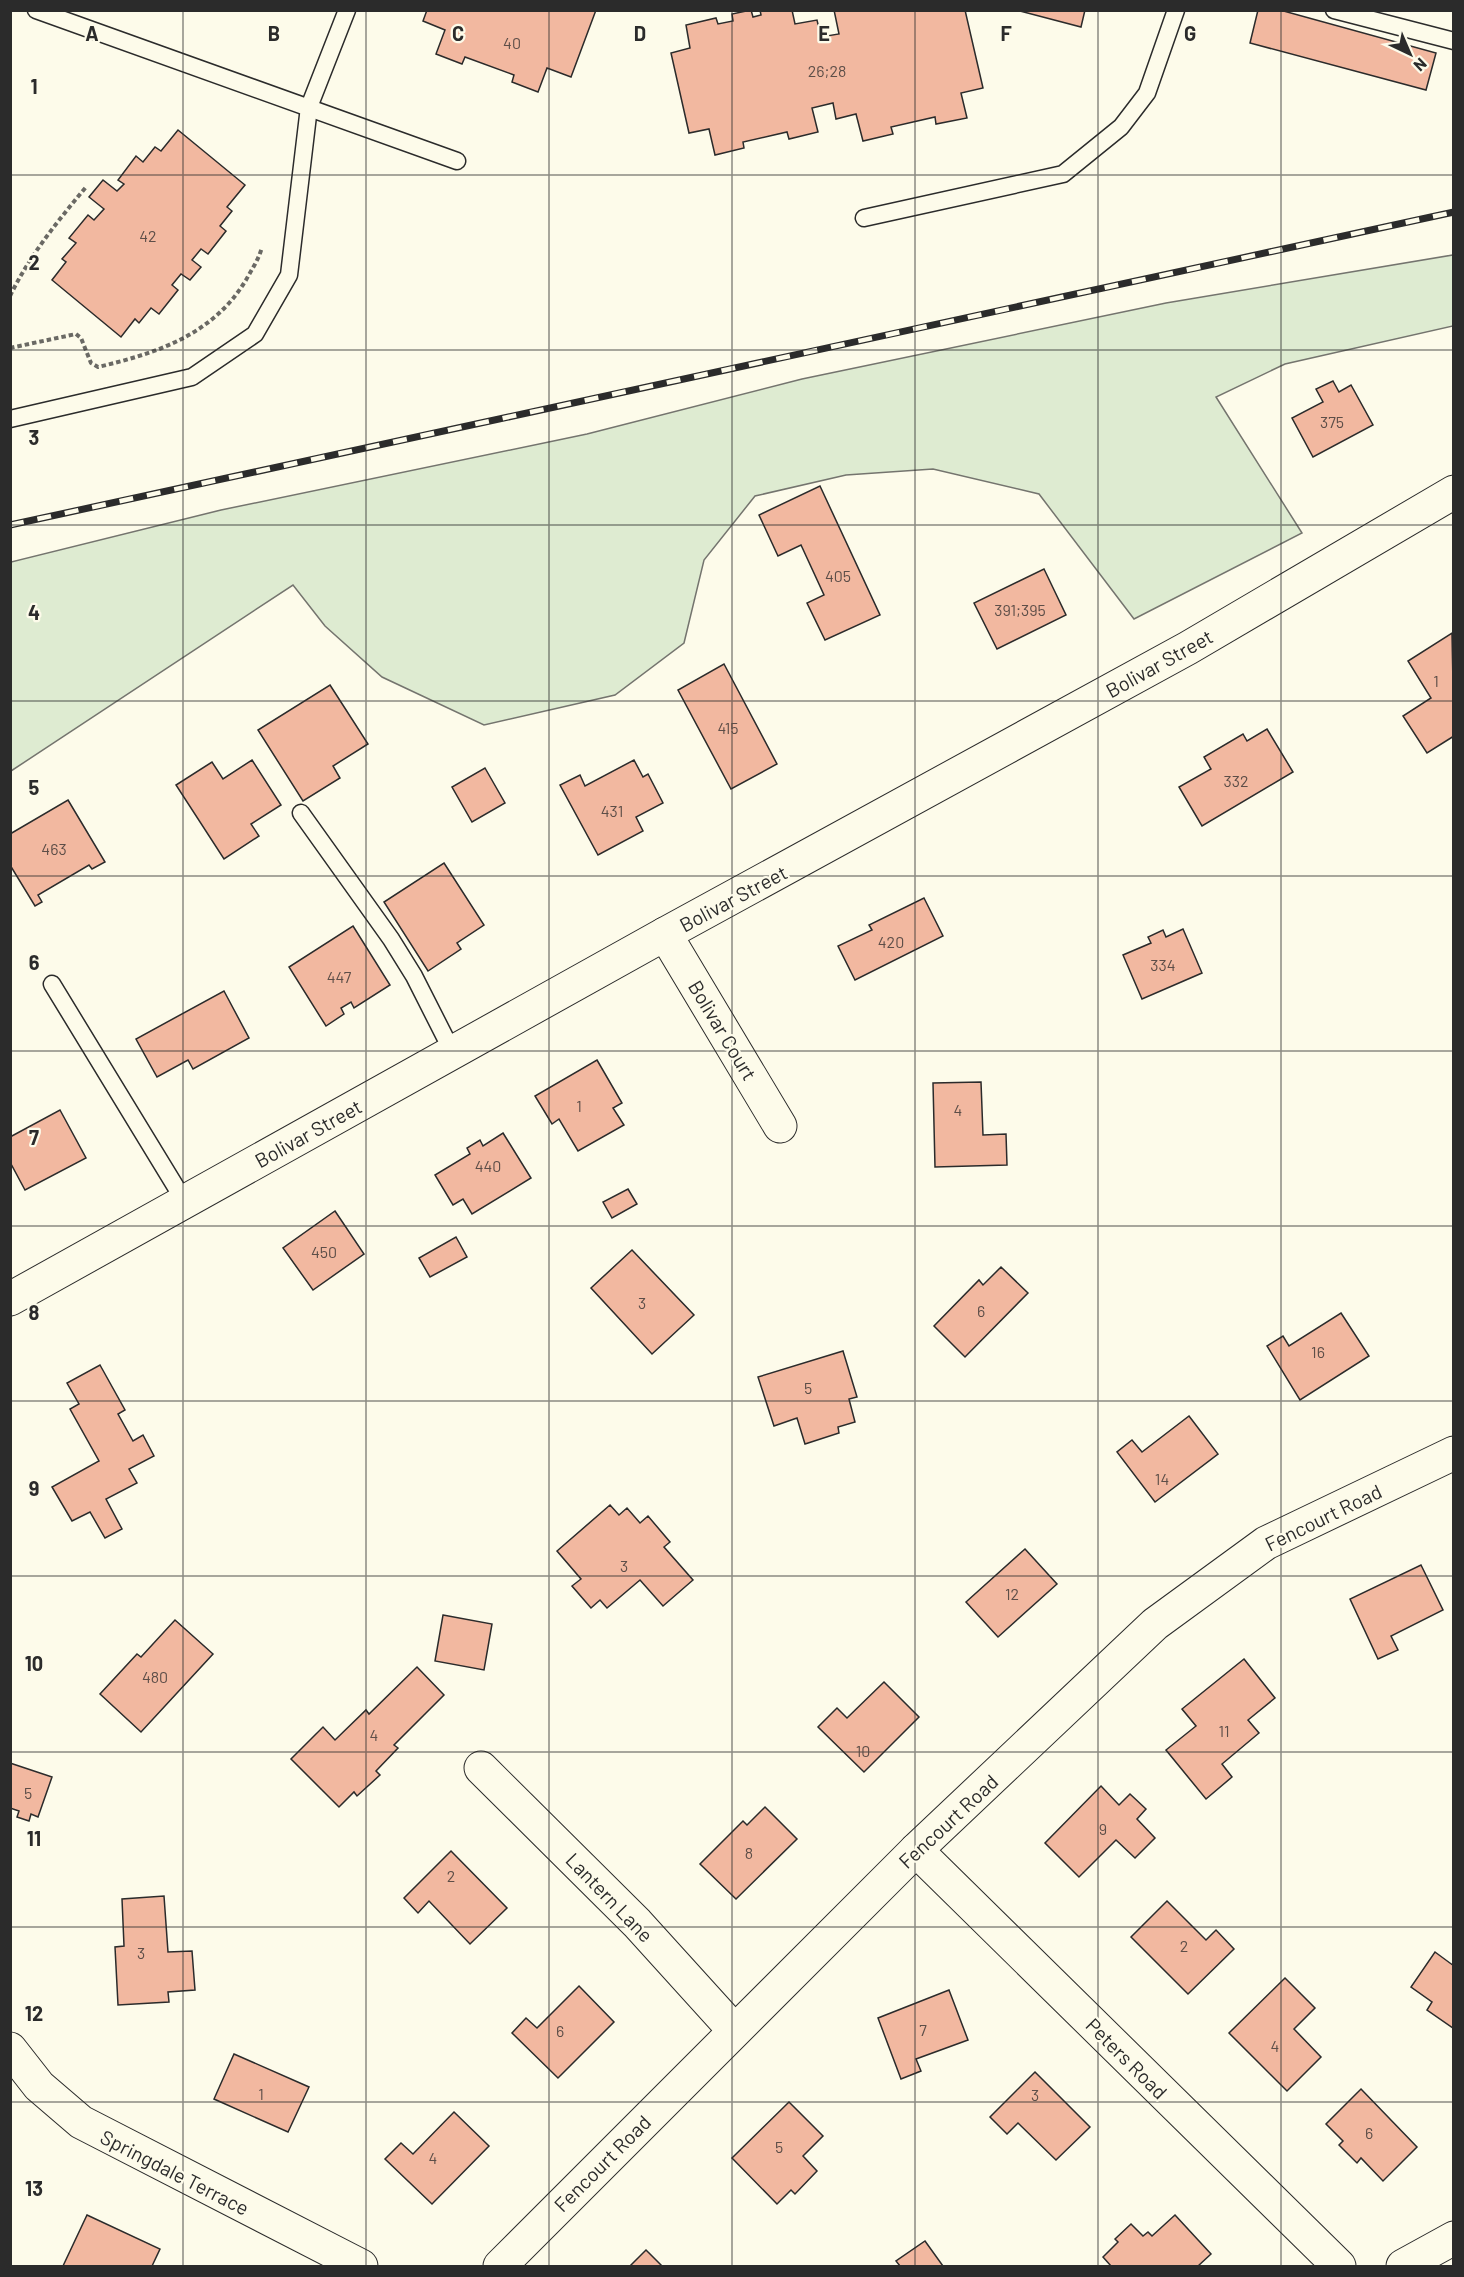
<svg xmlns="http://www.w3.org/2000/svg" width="1464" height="2277" font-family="Barlow,sans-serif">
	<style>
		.green { fill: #deebd1; stroke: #74746e; stroke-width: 1.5 }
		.building { fill: #f2b8a0; stroke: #2b2b2b; stroke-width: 1.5 }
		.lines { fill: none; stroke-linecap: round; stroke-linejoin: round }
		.service-casing { stroke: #2b2b2b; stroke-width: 19 }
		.minor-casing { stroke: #2b2b2b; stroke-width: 35 }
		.tertiary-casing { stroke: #2b2b2b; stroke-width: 35 }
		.path { stroke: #6a6964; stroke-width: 4; stroke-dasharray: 4.5 3; stroke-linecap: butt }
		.service { stroke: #fdfbea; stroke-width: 16 }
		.minor { stroke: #fdfbea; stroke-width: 33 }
		.tertiary { stroke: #fdfbea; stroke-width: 33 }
		.rail-casing { stroke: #2b2b2b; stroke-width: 7 }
		.rail { stroke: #fdfbea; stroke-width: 4.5; stroke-dasharray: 14; stroke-linecap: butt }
		.grid { fill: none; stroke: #2b2b2b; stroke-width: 1.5; stroke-opacity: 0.55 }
		.labels { text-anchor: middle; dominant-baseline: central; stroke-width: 4.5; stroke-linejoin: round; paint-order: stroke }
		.number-label { font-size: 16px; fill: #5d4e48 }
		.street-label { font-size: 20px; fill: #2b2b2b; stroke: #fdfbea }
		.grid-label { font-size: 20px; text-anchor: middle; font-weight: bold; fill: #2b2b2b; stroke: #fdfbea; stroke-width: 4.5; stroke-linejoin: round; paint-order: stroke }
	</style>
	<rect width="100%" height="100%" fill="#fdfbea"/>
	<path class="green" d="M1453,255V326L1285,364L1216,397L1302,533L1134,619L1039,494L933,469L846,475L755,496L704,560L684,643L615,695L484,725L382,677L325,626L293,585L11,771V562L221,510L587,434L802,379L1166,303Z"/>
	<g class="building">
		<path d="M427,10H596L571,77L547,68L538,92L512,82L514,75L465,57L462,64L436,54L445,30L423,21Z"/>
		<path d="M751,10L753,17L761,15L760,10H792L795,24L817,20L821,37L839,34L834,10H965L983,88L961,93L967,118L936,124L935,117L891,127L893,134L863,141L856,114L836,119L833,103L812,108L818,132L789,139L787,132L743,142L744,148L715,155L709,129L689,133L671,53L690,48L686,25L716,18L718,24L733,21L732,14Z"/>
		<path d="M1016,10H1085L1081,27Z"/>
		<path d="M1258,10H1280L1436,53L1426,90L1250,43Z"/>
		<path d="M178,130L245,185L227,207L232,211L220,226L226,231L208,254L201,249L192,260L201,267L190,280L181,274L172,285L178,290L159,314L151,308L139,323L135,319L121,337L52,280L66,262L62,259L76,243L69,238L88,215L94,220L104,209L89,197L103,180L117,191L124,184L118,180L136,156L143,162L155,147L161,151Z"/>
		<path d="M1333,381L1339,392L1351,385L1373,425L1313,457L1292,418L1323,402L1316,389Z"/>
		<path d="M820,486L880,615L825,640L807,603L824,595L801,545L778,556L759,515Z"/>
		<path d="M1044,569L1066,615L997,649L974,603Z"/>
		<path d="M1452,633L1454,736L1427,753L1403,716L1431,698L1408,661Z"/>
		<path d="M724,664L777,764L731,789L678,690Z"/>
		<path d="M330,685L368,744L333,766L340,778L303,801L258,730Z"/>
		<path d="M1267,729L1293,772L1202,826L1179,787L1211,769L1204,757L1243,734L1247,741Z"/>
		<path d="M252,760L281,805L251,824L259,836L224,859L176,785L212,762L223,779Z"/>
		<path d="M634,760L643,777L648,774L663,803L636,817L643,831L598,855L560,785L580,775L585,786Z"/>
		<path d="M485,768L505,803L472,822L452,787Z"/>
		<path d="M68,800L105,862L92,869L89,865L38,895L42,902L35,906L10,865V834Z"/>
		<path d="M444,863L484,925L457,943L461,949L428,971L384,902Z"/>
		<path d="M924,898L943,936L855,980L838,946L872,930L869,925Z"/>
		<path d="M353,926L390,985L354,1008L351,1002L341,1008L344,1014L326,1026L289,967Z"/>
		<path d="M1183,929L1202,973L1142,999L1123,955L1151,943L1148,937L1163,930L1166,937Z"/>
		<path d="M224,991L249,1038L193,1069L188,1060L157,1077L136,1039Z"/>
		<path d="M597,1060L622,1103L613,1108L624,1125L578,1151L559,1119L552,1124L535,1096Z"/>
		<path d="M981,1082L983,1135L1006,1134L1007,1165L935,1167L933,1083Z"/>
		<path d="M60,1110L86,1158L25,1190L10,1162V1137Z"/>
		<path d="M503,1133L531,1178L472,1214L463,1199L453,1205L435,1175L470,1154L467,1148L480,1140L483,1146Z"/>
		<path d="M628,1189L637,1204L612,1218L603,1202Z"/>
		<path d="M335,1211L364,1254L313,1290L283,1248Z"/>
		<path d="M456,1237L467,1257L430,1277L419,1258Z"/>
		<path d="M632,1250L694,1315L652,1354L591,1288Z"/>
		<path d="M1001,1267L1028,1293L965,1357L934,1326L979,1280L983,1285Z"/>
		<path d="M1341,1313L1369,1356L1300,1400L1267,1346L1283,1336L1289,1346Z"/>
		<path d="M843,1351L857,1397L849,1399L855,1422L838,1427L839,1433L805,1444L797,1418L774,1426L758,1377Z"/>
		<path d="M100,1365L125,1410L118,1414L133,1441L143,1435L154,1456L129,1469L137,1483L106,1499L122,1529L105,1538L90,1512L72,1521L52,1487L99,1461L70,1409L79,1404L67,1383Z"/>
		<path d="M1189,1416L1218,1454L1155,1502L1117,1452L1132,1440L1142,1452Z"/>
		<path d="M610,1505L619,1515L627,1508L640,1523L648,1516L670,1542L664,1547L693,1580L663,1606L640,1580L607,1608L600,1600L591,1608L572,1586L581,1579L557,1551Z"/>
		<path d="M1025,1549L1057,1584L998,1637L966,1602Z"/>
		<path d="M1421,1565L1443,1610L1391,1636L1398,1650L1378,1659L1350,1599Z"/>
		<path d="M443,1615L492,1624L484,1670L435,1661Z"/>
		<path d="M175,1620L213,1654L141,1732L100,1694L137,1654L141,1657Z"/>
		<path d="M1244,1659L1275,1698L1248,1720L1259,1733L1222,1764L1232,1777L1206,1799L1166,1750L1196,1726L1182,1709Z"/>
		<path d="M417,1667L444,1695L394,1745L398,1748L376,1771L380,1775L357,1796L354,1792L339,1807L291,1759L323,1727L335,1740L366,1710L369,1714Z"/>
		<path d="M884,1682L919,1717L864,1772L818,1727L837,1708L847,1718Z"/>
		<path d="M10,1763L52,1777L38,1817L31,1814L29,1821L17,1817L19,1811L10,1808Z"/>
		<path d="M1101,1786L1119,1805L1130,1794L1146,1809L1137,1819L1155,1838L1135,1858L1116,1840L1079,1877L1045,1843Z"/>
		<path d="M765,1807L797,1839L736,1899L700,1864L743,1821L747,1825Z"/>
		<path d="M451,1851L507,1908L470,1944L429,1901L418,1913L404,1898Z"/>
		<path d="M164,1896L168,1952L192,1951L195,1990L168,1992L169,2002L118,2005L115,1947L124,1946L122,1899Z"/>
		<path d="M1167,1901L1206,1940L1216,1930L1234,1949L1188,1994L1131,1937Z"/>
		<path d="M1435,1952L1454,1966L1453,2028L1427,2010L1432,2002L1411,1987Z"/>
		<path d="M1285,1978L1315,2008L1294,2029L1321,2057L1287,2091L1229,2033Z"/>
		<path d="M579,1986L614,2022L558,2078L512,2033L526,2018L537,2028Z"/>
		<path d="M949,1990L968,2040L916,2059L921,2071L901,2079L878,2018Z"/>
		<path d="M234,2054L309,2087L288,2132L214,2099Z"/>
		<path d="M1035,2072L1090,2127L1056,2160L1018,2123L1007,2134L990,2117Z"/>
		<path d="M1361,2089L1417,2147L1383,2181L1361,2158L1357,2163L1339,2145L1343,2141L1326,2124Z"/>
		<path d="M789,2102L823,2136L803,2156L817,2171L795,2194L791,2190L777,2204L732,2158Z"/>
		<path d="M454,2112L489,2146L432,2204L385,2159L401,2143L413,2154Z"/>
		<path d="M87,2215L160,2249L152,2266H63Z"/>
		<path d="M1175,2215L1211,2254L1198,2266H1111L1103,2257L1118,2242L1115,2239L1131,2224L1143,2236L1148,2232L1152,2236Z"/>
		<path d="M925,2241L943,2266H900L896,2261Z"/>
		<path d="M646,2250L662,2266H630Z"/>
	</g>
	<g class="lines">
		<defs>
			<g id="service">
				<path d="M36,10L457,161"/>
				<path d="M1334,10L1454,41"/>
				<path d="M864,218L1063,174L1121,127L1147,93L1176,10"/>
				<path d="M10,419L192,377L255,334L289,275L309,107L347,10"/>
				<path d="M301,813L391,939L414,976L453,1053"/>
				<path d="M52,984L185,1202"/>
			</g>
			<g id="minor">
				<path d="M665,934L780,1126"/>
				<path d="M481,1768L637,1923L734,2030"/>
				<path d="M916,1850L1339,2266"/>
				<path d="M10,2049L39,2086L81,2122L361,2266"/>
				<path d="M500,2266L916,1850L1155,1624L1266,1543L1454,1453"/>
				<path d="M1403,2266L1454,2238"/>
			</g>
			<path id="tertiary" d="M10,1299L665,934L1188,648L1454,492"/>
		</defs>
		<use href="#service" class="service-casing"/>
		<use href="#minor" class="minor-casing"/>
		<use href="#tertiary" class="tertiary-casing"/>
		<g class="path">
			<path d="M10,296C30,255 57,222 86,187"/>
			<path d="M10,348L76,334L81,338L91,363L98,367C157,353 213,335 246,280C252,269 259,259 262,247"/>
		</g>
		<use href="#service" class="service"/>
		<use href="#minor" class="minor"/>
		<use href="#tertiary" class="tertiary"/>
		<defs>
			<path id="rail" d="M10,525L1454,212"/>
		</defs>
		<use href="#rail" class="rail-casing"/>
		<use href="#rail" class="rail"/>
	</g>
	<path class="grid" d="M183,10V2266M366,10V2266M549,10V2266M732,10V2266M915,10V2266M1098,10V2266M1281,10V2266M10,175H1454M10,350H1454M10,525H1454M10,701H1454M10,876H1454M10,1051H1454M10,1226H1454M10,1401H1454M10,1576H1454M10,1752H1454M10,1927H1454M10,2102H1454"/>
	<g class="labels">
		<g class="number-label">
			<text x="512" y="42">40</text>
			<text x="827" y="70">26;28</text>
			<text x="148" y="235">42</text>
			<text x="1332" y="421">375</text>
			<text x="838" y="575">405</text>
			<text x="1020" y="609">391;395</text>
			<text x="1436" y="680">1</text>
			<text x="728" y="727">415</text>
			<text x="1236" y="780">332</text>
			<text x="612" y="810">431</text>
			<text x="54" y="848">463</text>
			<text x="891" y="941">420</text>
			<text x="1163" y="964">334</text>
			<text x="339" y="976">447</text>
			<text x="579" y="1105">1</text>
			<text x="958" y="1109">4</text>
			<text x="488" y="1165">440</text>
			<text x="324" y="1251">450</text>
			<text x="642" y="1302">3</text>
			<text x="981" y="1310">6</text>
			<text x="1318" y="1351">16</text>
			<text x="808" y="1387">5</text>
			<text x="1162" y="1478">14</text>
			<text x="624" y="1565">3</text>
			<text x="1012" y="1593">12</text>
			<text x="155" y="1676">480</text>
			<text x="1224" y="1730">11</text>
			<text x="374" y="1734">4</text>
			<text x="863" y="1750">10</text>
			<text x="28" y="1792">5</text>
			<text x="1103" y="1828">9</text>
			<text x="749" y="1852">8</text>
			<text x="451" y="1875">2</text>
			<text x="1184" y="1945">2</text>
			<text x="141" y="1952">3</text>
			<text x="923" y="2029">7</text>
			<text x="560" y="2030">6</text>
			<text x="1275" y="2045">4</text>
			<text x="261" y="2093">1</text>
			<text x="1035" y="2094">3</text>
			<text x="1369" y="2132">6</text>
			<text x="779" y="2146">5</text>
			<text x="433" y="2157">4</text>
		</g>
		<g class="street-label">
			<text transform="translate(1159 663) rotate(-29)">Bolivar Street</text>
			<text transform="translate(733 898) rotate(-28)">Bolivar Street</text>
			<text transform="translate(723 1030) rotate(59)">Bolivar Court</text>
			<text transform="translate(308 1133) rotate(-29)">Bolivar Street</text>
			<text transform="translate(1323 1517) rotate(-26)">Fencourt Road</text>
			<text transform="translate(948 1821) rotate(-43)">Fencourt Road</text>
			<text transform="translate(610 1897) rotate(46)">Lantern Lane</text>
			<text transform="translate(1127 2058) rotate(45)">Peters Road</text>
			<text transform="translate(602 2163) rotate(-45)">Fencourt Road</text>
			<text transform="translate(175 2172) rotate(27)">Springdale Terrace</text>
		</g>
	</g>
	<g class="grid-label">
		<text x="92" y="41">A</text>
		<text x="274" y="41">B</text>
		<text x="458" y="41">C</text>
		<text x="640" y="41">D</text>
		<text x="824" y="41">E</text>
		<text x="1006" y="41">F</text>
		<text x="1190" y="41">G</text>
		<text x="34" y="94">1</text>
		<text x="34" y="270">2</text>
		<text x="34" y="445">3</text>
		<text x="34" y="620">4</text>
		<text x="34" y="795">5</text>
		<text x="34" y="970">6</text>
		<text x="34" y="1145">7</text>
		<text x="34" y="1320">8</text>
		<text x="34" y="1496">9</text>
		<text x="34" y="1671">10</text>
		<text x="34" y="1846">11</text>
		<text x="34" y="2021">12</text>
		<text x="34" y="2196">13</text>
	</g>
	<rect width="1464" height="2277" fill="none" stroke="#2b2b2b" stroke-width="24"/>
	<g transform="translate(1410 54) rotate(136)" stroke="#fdfbea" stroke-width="4.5" paint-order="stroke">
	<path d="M0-4.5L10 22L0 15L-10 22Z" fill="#2b2b2b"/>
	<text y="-9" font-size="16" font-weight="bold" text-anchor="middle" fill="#2b2b2b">N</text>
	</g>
</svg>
